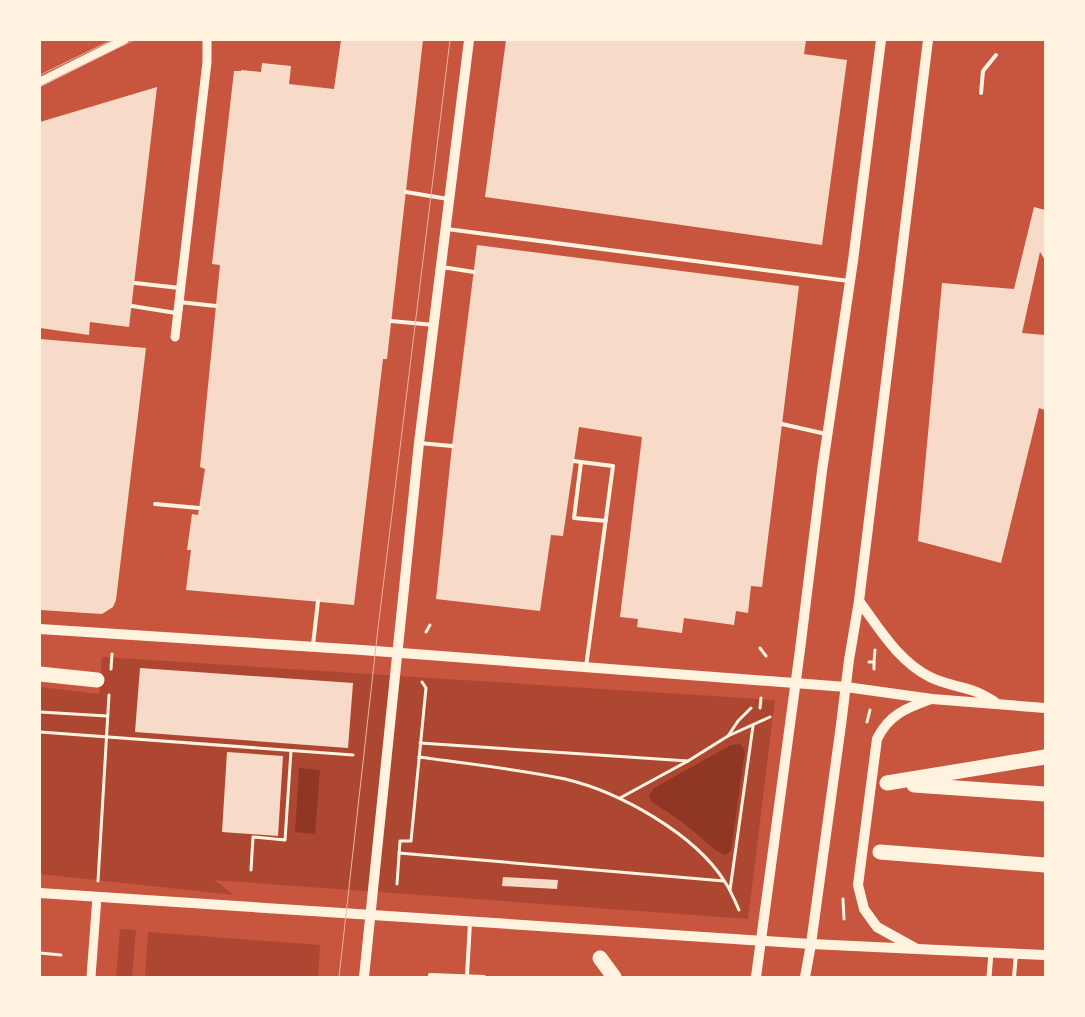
<svg xmlns="http://www.w3.org/2000/svg" width="1085" height="1017" font-family="Helvetica,sans-serif">
	<style>
		.green { fill: #ae4732 }
		.water { fill: #8f3625 }
		.building { fill: #f7dbc8 }
		.lines { fill: none; stroke-linecap: round; stroke-linejoin: round }
		.path { stroke: #fff3e0; stroke-width: 3 }
		.service { stroke: #fff3e0; stroke-width: 4 }
		.minor { stroke: #fff3e0; stroke-width: 5 }
		.tertiary { stroke: #fff3e0; stroke-width: 9 }
		.secondary { stroke: #fff3e0; stroke-width: 10 }
		.motorway { stroke: #fff3e0; stroke-width: 15 }
		.tram { stroke: #e9b49f; stroke-width: 1 }
	</style>
	<rect width="100%" height="100%" fill="#c8553d"/>
	<g class="green">
		<path d="M102,657L775,700L748,919L214,880L234,895L40,874V687L99,694Z"/>
		<path d="M120,929L136,930L132,977H116Z"/>
		<path d="M148,932L320,945L318,977H145Z"/>
	</g>
	<g class="water">
		<path d="M740,744L745,751L731,851L725,855L715,850L696,833L675,817L652,802L649,796L654,788L731,745Z"/>
		<path d="M299,768L320,770L315,834L295,832Z"/>
	</g>
	<g class="building">
		<path d="M341,40H423L387,359H383L354,605L186,590L191,550H187L192,514L198,515L205,469L200,467L220,265L212,264L234,71H241V70L261,72L262,63L291,66L289,84L334,89Z"/>
		<path d="M506,40H806L804,54L847,60L822,245L485,197Z"/>
		<path d="M157,87L129,327L90,322L89,335L40,328V122Z"/>
		<path d="M1034,207L1045,210V260L1040,252L1022,333L1045,335V410L1039,408L1001,563L918,541L942,283L1014,289Z"/>
		<path d="M477,245L799,286L762,587L751,586L748,613L736,611L734,625L684,618L682,633L637,627L638,619L620,617L642,437L579,427L563,536L551,535L540,611L436,599L452,446Z"/>
		<path d="M40,339L146,348L116,600L113,607L102,614L40,610Z"/>
		<path d="M140,668L353,683L348,748L135,732Z"/>
		<path d="M227,752L283,756L278,836L222,832Z"/>
		<path d="M503,877L558,880L557,889L502,886Z"/>
	</g>
	<g class="lines">
		<g class="path">
			<path d="M426,632L430,625"/>
			<path d="M760,648L766,656"/>
			<path d="M869,662H874V669"/>
			<path d="M874,662L875,650"/>
			<path d="M111,669L112,654"/>
			<path d="M760,708L761,698"/>
			<path d="M40,712L107,716"/>
			<path d="M867,722L870,710"/>
			<path d="M40,732L353,755"/>
			<path d="M728,736L738,721L751,708"/>
			<path d="M420,743L688,761"/>
			<path d="M419,757C468,764 517,769 565,779C620,792 695,834 725,882C731,891 735,901 739,910"/>
			<path d="M620,798L688,761L728,736L770,717"/>
			<path d="M399,853L724,881"/>
			<path d="M251,870L253,837L285,840L291,751"/>
			<path d="M98,881L109,695"/>
			<path d="M397,884L400,841H411L426,688L422,682"/>
			<path d="M730,890L753,726"/>
			<path d="M843,899L844,919"/>
			<path d="M40,953L61,955"/>
		</g>
		<g class="service">
			<path d="M981,93L983,71L996,55"/>
			<path d="M406,192L448,199"/>
			<path d="M447,229L849,281"/>
			<path d="M442,267L474,272"/>
			<path d="M135,283L180,288"/>
			<path d="M179,302L216,306"/>
			<path d="M132,306L176,313"/>
			<path d="M391,321L434,325"/>
			<path d="M782,424L826,434"/>
			<path d="M419,443L452,446"/>
			<path d="M574,461L581,462"/>
			<path d="M155,504L199,508"/>
			<path d="M313,645L318,601"/>
			<path d="M586,667L613,466L581,462L574,518L606,521"/>
			<path d="M467,975L470,923"/>
			<path d="M430,977V975L484,977"/>
			<path d="M1014,977L1016,954"/>
		</g>
		<path class="minor" d="M989,977L991,953"/>
		<g class="tertiary">
			<path d="M40,82L124,40"/>
			<path d="M175,337L207,62V40"/>
			<path d="M91,977L97,897"/>
		</g>
		<g class="secondary">
			<path d="M859,601C879,628 898,661 930,677C944,684 959,686 974,691C981,693 988,698 995,702"/>
			<path d="M40,629L362,650L846,687L932,699L1045,708"/>
			<path d="M40,893L811,944L1045,955"/>
			<path d="M915,948L877,927L864,909L858,885L877,739C889,714 907,708 931,699"/>
			<path d="M364,977L419,443L469,40"/>
			<path d="M756,977L800,650L822,471L853,261L881,40"/>
			<path d="M805,977L811,944L841,725L849,660L859,601L928,40"/>
		</g>
		<g class="motorway">
			<path d="M40,674L97,680"/>
			<path d="M887,783L1045,757"/>
			<path d="M914,785L1045,794"/>
			<path d="M880,852L1045,865"/>
			<path d="M600,958L614,977"/>
		</g>
		<g class="tram">
			<path d="M40,75L112,40"/>
			<path d="M40,86L134,40"/>
			<path d="M339,977L378,628L450,40"/>
		</g>
	</g>
	<rect width="1085" height="1017" fill="none" stroke="#fff3e0" stroke-width="82"/>
</svg>
